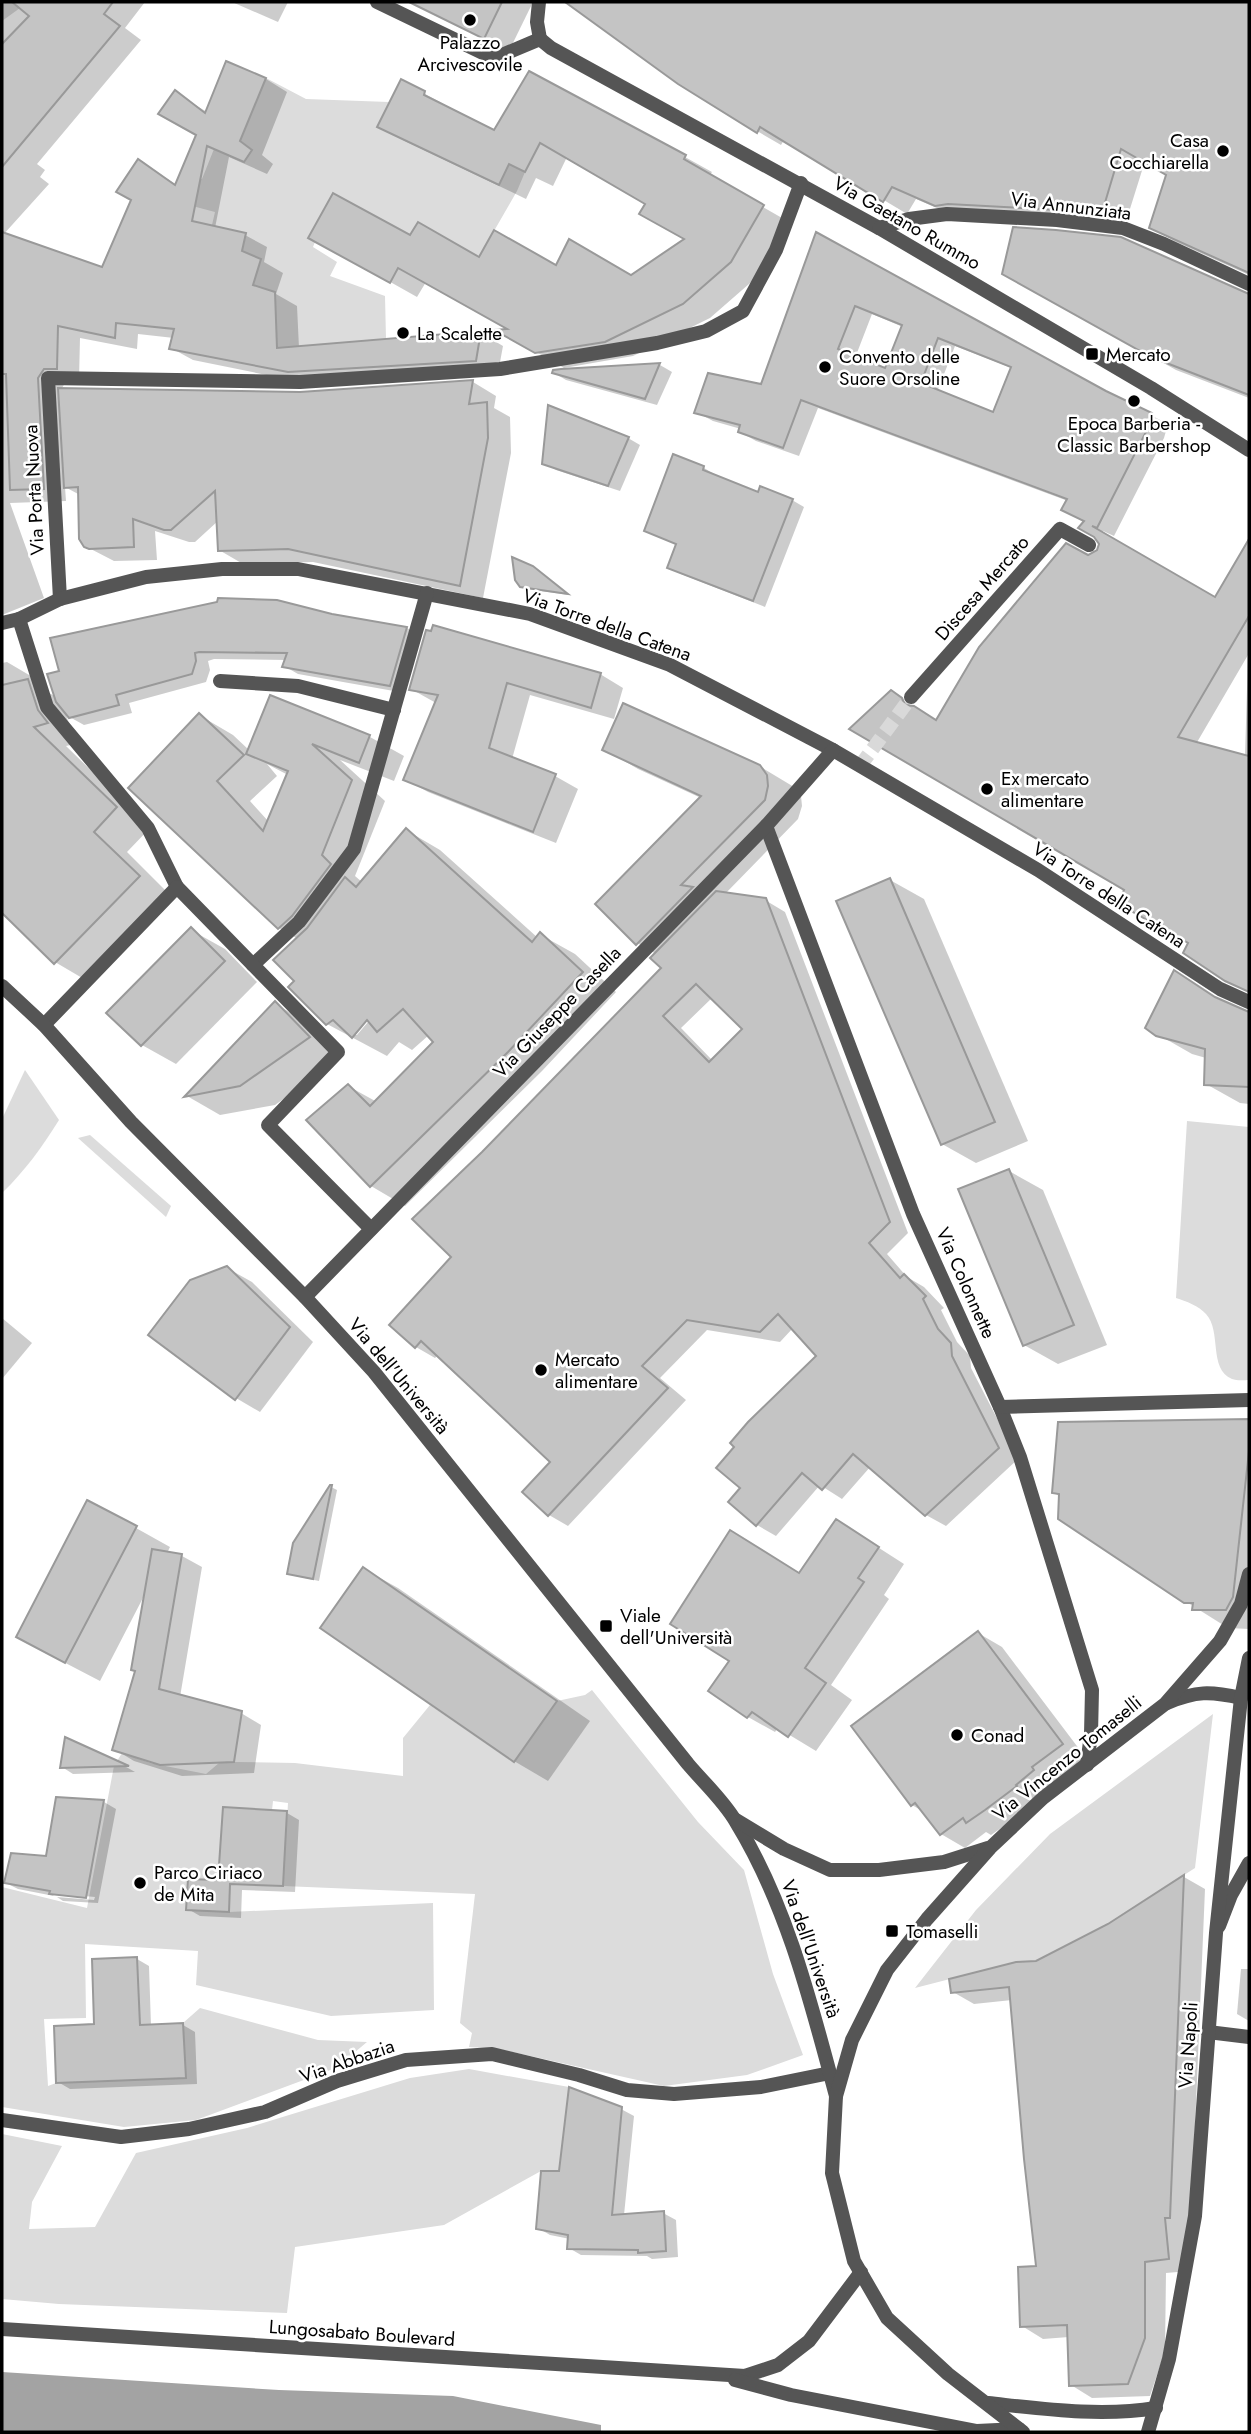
<svg xmlns="http://www.w3.org/2000/svg" width="1251" height="2434" font-family="Jost,sans-serif">
	<style>
		.green { fill: #dcdcdc }
		.water { fill: #a3a3a3 }
		.shadow { fill: #0003; fill-rule: evenodd }
		.building { fill: #c4c4c4; stroke: #999; stroke-width: 2; fill-rule: evenodd }
		.lines { fill: none; stroke-linecap: round; stroke-linejoin: round }
		.pedestrian-tunnel { stroke: #d9d9d9; stroke-width: 14; stroke-dasharray: 14 7; stroke-linecap: butt }
		.pedestrian { stroke: #555; stroke-width: 14 }
		.minor { stroke: #555; stroke-width: 14 }
		.tertiary { stroke: #555; stroke-width: 14 }
		.poi-dot { fill: #000; stroke: #fff; stroke-width: 2.5 }
		.labels { text-anchor: middle; dominant-baseline: central; stroke-width: 5; stroke-linejoin: round; paint-order: stroke }
		.poi-label { font-size: 19px; fill: #000; stroke: #fff; text-anchor: start }
		.street-label { font-size: 19px; fill: #000; stroke: #fff }
	</style>
	<rect width="100%" height="100%" fill="#fff"/>
	<g class="green">
		<path d="M2,2H12L20,8L2,21Z"/>
		<path d="M266,78L306,99L389,102L377,127L410,143L422,120L525,172L517,191L479,257L418,223L410,235L333,193L308,238L315,242L313,247L337,262L330,276L385,296L386,339L277,348L275,292L253,285L261,259L242,251L245,233L212,225L215,212L170,200L181,171L202,179L214,149L234,157Z"/>
		<path d="M25,1070L59,1120C42,1147 25,1171 2,1193V1119Z"/>
		<path d="M1187,1121L1249,1127V1380C1245,1380 1237,1381 1232,1379C1208,1369 1222,1331 1206,1314C1199,1306 1186,1301 1176,1298Z"/>
		<path d="M90,1135L171,1206L166,1217L78,1138Z"/>
		<path d="M592,1690L698,1822L744,1870L773,1974L803,2055L747,2075L664,2086L499,2049L469,2047L472,2033L460,2023L475,1894L283,1886L288,1803L273,1801L272,1810L223,1808L218,1880L188,1879L186,1909L229,1912L433,1903L434,2010L331,2016L196,1985L198,1951L85,1944L86,2018L44,2019L48,2086L56,2083L185,2078L183,2023L200,2008L318,2040L367,2042L336,2068L196,2120L124,2127L2,2107V1887L87,1908L114,1766L122,1753L150,1763L206,1774L219,1763L234,1762L295,1763L403,1776V1738L430,1705L513,1762L557,1701L585,1695Z"/>
		<path d="M1213,1714L1195,1868L1108,1924L1036,1961L1016,1962L915,1988L976,1910L1050,1834Z"/>
		<path d="M469,2069L569,2087L559,2171H541L444,2225L295,2247L287,2313L59,2304L2,2299V2134L62,2146L32,2202L29,2229L95,2227L136,2153L247,2128L410,2078Z"/>
	</g>
	<path class="water" d="M2,2372L279,2390L453,2396L601,2425V2432H2Z"/>
	<g class="shadow">
		<path d="M2,2H145L125,28L141,40L37,164L45,170L40,177L49,184L3,235L103,270L133,200L139,161L177,185L198,134L175,93L207,112L227,64L266,79L287,92L262,155L273,164L267,174L229,157L215,228L245,235L267,247L264,262L283,273L276,294L297,306L299,348L481,333L503,346L498,373L311,384L193,360L171,348L174,338L138,334L137,349L80,338L79,380L66,381L61,390L300,393L473,382L496,396L494,408L510,417L511,453L483,598L313,562L243,564L219,550L218,521L195,542H189L155,531L157,560L114,561L85,546L80,495L65,487L66,501L10,503L44,598L2,615Z"/>
		<path d="M232,2H288L278,22Z"/>
		<path d="M411,2H533L509,51Z"/>
		<path d="M580,2H894L906,15L914,2H1249V275L1174,241L1151,227L1169,174L1145,161L1124,228L960,218L916,199L907,214L784,140L781,145L757,131L576,8Z"/>
		<path d="M529,73L685,157L712,172L709,176L789,222L757,277L710,318L633,356L564,368L500,331L512,330L426,282L417,297L337,252L411,238L480,259L631,277L687,239L647,203L567,157L553,186L536,178L526,199L405,141L379,126L401,81L451,108L450,110L495,132Z"/>
		<path d="M817,235L1105,392L1168,424L1164,438L1114,536L1103,531L1102,533L1216,599L1249,542V985L1226,978L1190,943L1126,889L852,729L891,693L938,722L1088,556L1099,551V538L1068,501L818,408L799,456L756,441L740,432L741,429L713,421L696,412L762,386ZM872,314L903,327L886,370L855,358ZM955,346L1012,368L994,414L937,392ZM1248,655L1245,756L1196,744Z"/>
		<path d="M1004,273L1249,294V398L1176,370Z"/>
		<path d="M660,365L672,372L657,405L566,380L554,373Z"/>
		<path d="M628,438L640,445L620,491L556,470L544,463Z"/>
		<path d="M674,456L704,468L716,475L715,477L759,494L792,500L804,507L765,607L681,574L669,567L677,545L646,530Z"/>
		<path d="M539,572L569,595L527,589L521,586Z"/>
		<path d="M331,615L407,628L421,637L405,693L298,674L284,666L286,660L214,659L208,661L210,670L206,682L129,703L132,713L84,725L66,715L72,732L80,743L66,746L150,828L127,852L172,897L89,982L55,962L2,914V663L7,662L41,682L44,690L56,697L49,675Z"/>
		<path d="M600,674L623,688L614,719L530,695L512,759L555,776L578,789L556,843L428,792L405,779L436,703L411,689Z"/>
		<path d="M271,697L370,737L404,756L394,781L340,760L385,801L355,876L362,882L406,830L440,850L538,938L541,935L575,954L616,992L542,1071L405,1206L371,1186L309,1120L348,1086L377,1102L436,1042L429,1035L412,1050L399,1042L387,1056L327,1024L297,981L298,939L279,928L130,788L199,715L233,735L249,750ZM267,764L288,775L269,822L250,801L277,776ZM371,1013L374,1015L357,1035H353Z"/>
		<path d="M604,749L759,766L794,787L801,796L802,806L798,819L725,894L765,900L785,912L908,1233L887,1254L907,1277L924,1287L944,1308L941,1310L957,1342L970,1356L971,1368L1018,1459L946,1526L926,1515L871,1466L842,1499L820,1485L776,1536L757,1525L731,1502L742,1488L818,1356L793,1328L780,1342L707,1330L660,1378L686,1400L568,1526L549,1515L553,1462L438,1355L435,1358L416,1347L454,1257L483,1153L663,968L656,954L637,943L701,798L638,769ZM713,997L745,1029L713,1061L681,1028Z"/>
		<path d="M890,880L924,899L1028,1141L976,1163L942,1144Z"/>
		<path d="M191,930L225,949L257,982L176,1064L142,1045Z"/>
		<path d="M1205,998L1249,1026V1104L1240,1103L1206,1084V1058L1192,1054L1157,1034Z"/>
		<path d="M275,1004L309,1023L342,1057L275,1105L220,1115L187,1096Z"/>
		<path d="M1009,1171L1043,1190L1107,1345L1058,1364L1024,1345Z"/>
		<path d="M227,1268L252,1282L313,1342L260,1412L236,1398Z"/>
		<path d="M2,1318L32,1343L2,1379Z"/>
		<path d="M1249,1421V1629L1228,1628L1185,1601L1054,1492L1060,1424Z"/>
		<path d="M331,1487L337,1490L319,1581L295,1576L289,1573Z"/>
		<path d="M837,1521L904,1564L884,1595L889,1599L831,1685L852,1700L816,1751L778,1728L775,1732L748,1717L801,1575Z"/>
		<path d="M136,1528L170,1547L167,1553L182,1556L202,1567L180,1697L241,1713L261,1725L254,1773L182,1776L134,1761L114,1749L136,1672L145,1594L100,1681L52,1656Z"/>
		<path d="M364,1569L398,1588L590,1721L548,1781L514,1761Z"/>
		<path d="M978,1633L1002,1647L1086,1758L1040,1801L991,1835L986,1832L965,1848L941,1834L924,1812L912,1805Z"/>
		<path d="M66,1740L128,1768L135,1772L73,1774L62,1767Z"/>
		<path d="M57,1799L104,1802L116,1809L98,1903L63,1901L57,1897L94,1900L95,1897L51,1893L54,1896L18,1889L6,1883L48,1858Z"/>
		<path d="M287,1813L299,1820L295,1892L242,1890L241,1918L200,1916L188,1909L220,1882Z"/>
		<path d="M1184,1877L1205,1889L1189,2271L1166,2273L1165,2351L1150,2396L1092,2398L1071,2385L1069,2337L1043,2339L1022,2326L1038,2268L1012,2000L974,2004L953,1992L1036,1963L1109,1925Z"/>
		<path d="M137,1959L149,1966L151,2026L183,2025L195,2032L197,2084L70,2089L58,2082L96,2026Z"/>
		<path d="M1241,1969H1249V2021L1237,2014Z"/>
		<path d="M621,2109L634,2116L624,2215L663,2213L676,2220L678,2257L652,2259L647,2256L581,2255L569,2248L570,2239L550,2235L538,2228L561,2173Z"/>
	</g>
	<g class="building">
		<path d="M12,2H113L104,14L120,26L2,167V44L29,16Z"/>
		<path d="M409,2H502L484,39Z"/>
		<path d="M565,2H1249V273L1149,228L1166,175L1121,149L1101,216L1058,210L948,204L935,206L892,187L883,202L760,127L757,133L678,84Z"/>
		<path d="M226,61L266,78L240,141L252,150L244,162L207,146L192,221L246,233L242,251L261,259L253,285L275,292L277,348L481,331L476,361L288,372L169,349L174,329L116,323L115,338L58,326L57,369H44L38,378L44,489L10,490L6,374H2V232L102,267L131,200L116,192L138,159L175,185L196,135L158,114L175,90L205,113Z"/>
		<path d="M529,71L686,155L684,159L764,205L731,262L683,304L605,342L535,353L494,330L507,329L398,268L390,283L308,238L333,193L410,235L418,222L479,257L494,230L556,265L569,239L631,275L684,239L639,214L645,204L540,143L525,172L509,164L499,185L377,127L401,79L425,91L424,95L494,130Z"/>
		<path d="M1013,227L1056,230L1121,237L1249,294V395L1151,357L1002,274Z"/>
		<path d="M816,232L1106,391L1152,413L1148,428L1097,528L1092,526L1215,597L1249,539V616L1178,737L1249,756V992L1225,981L1183,953L1188,943L1117,903L1124,890L849,729L891,690L902,698L905,705L914,706L936,720L979,647L1066,543L1088,555L1097,550L1099,544L1094,537L1078,528L1084,521L1061,510L1067,499L801,400L783,448L738,432L740,425L694,413L708,373L761,384ZM855,306L902,325L885,368L838,349ZM938,338L1011,367L993,412L921,383Z"/>
		<path d="M660,363L645,399L552,373L553,370L561,369Z"/>
		<path d="M473,380L469,404L487,402L488,438L460,586L288,549L218,551L215,491L171,530H164L133,519L134,547L89,549L84,547L79,539L78,487L64,488L58,388L300,392Z"/>
		<path d="M548,405L629,437L608,486L542,464Z"/>
		<path d="M673,454L704,466L703,470L758,492L760,486L793,499L753,601L667,568L676,544L644,531Z"/>
		<path d="M512,557L533,566L568,594L520,587L515,580Z"/>
		<path d="M218,598L277,600L332,614L407,627L390,686L282,667L287,653L199,652L195,653L196,661L192,674L116,695L119,705L69,718L56,702L47,674L59,671L50,638L217,602Z"/>
		<path d="M433,625L601,673L591,708L507,683L489,748L556,774L533,832L403,780L438,695L409,690L426,630L431,631Z"/>
		<path d="M28,679L38,710L48,723L34,727L117,807L94,832L140,876L54,964L2,913V685Z"/>
		<path d="M270,695L370,735L359,763L312,744L352,780L322,855L331,864L292,916L278,929L128,788L199,713L244,755L217,781L263,831L288,771L246,754Z"/>
		<path d="M623,703L760,765L767,775L768,786L765,800L681,885L693,887L636,945L595,904L701,796L602,750Z"/>
		<path d="M406,828L532,942L540,932L583,972L508,1052L370,1187L306,1120L348,1084L370,1106L433,1042L403,1009L377,1032L367,1020L352,1038L333,1020L326,1025L288,987L294,981L273,960L307,928L345,877L356,887Z"/>
		<path d="M890,878L995,1122L941,1145L836,901Z"/>
		<path d="M716,891L766,898L890,1222L869,1243L900,1278L904,1274L926,1296L923,1299L938,1329L951,1343L952,1356L999,1448L925,1516L853,1454L822,1490L802,1473L756,1526L728,1502L740,1488L716,1468L734,1447L730,1443L748,1422L816,1356L778,1314L760,1332L687,1320L642,1366L668,1388L548,1516L522,1492L550,1462L421,1341L415,1348L389,1325L451,1257L412,1219L482,1152L661,968L650,958ZM696,984L742,1029L709,1062L663,1016Z"/>
		<path d="M191,927L225,961L141,1046L106,1013Z"/>
		<path d="M1174,970L1215,997L1249,1012V1087L1204,1085L1205,1049L1156,1036L1145,1028Z"/>
		<path d="M275,1001L310,1037L240,1086L184,1097Z"/>
		<path d="M1009,1169L1074,1325L1023,1346L958,1189Z"/>
		<path d="M227,1266L290,1327L235,1400L148,1335L190,1280Z"/>
		<path d="M1249,1419V1451L1233,1597L1226,1610H1192L1193,1603H1184L1058,1519L1059,1494L1052,1493L1058,1422Z"/>
		<path d="M330,1485H332L313,1579L287,1574L293,1543Z"/>
		<path d="M87,1500L137,1526L65,1663L16,1637Z"/>
		<path d="M836,1519L879,1547L858,1578L864,1582L805,1668L826,1683L788,1737L752,1712L747,1718L708,1691L729,1661L670,1624L730,1530L799,1573Z"/>
		<path d="M152,1549L182,1554L159,1689L242,1711L234,1762L160,1765L112,1750L135,1671L131,1670Z"/>
		<path d="M363,1567L557,1701L514,1762L320,1628Z"/>
		<path d="M978,1631L1063,1744L1032,1767L1034,1770L1016,1785L1017,1786L985,1810L966,1823L963,1818L940,1835L915,1803L911,1806L851,1726Z"/>
		<path d="M65,1737L129,1766L60,1768Z"/>
		<path d="M56,1797L104,1800L86,1898L49,1894L50,1891L4,1883L11,1853L46,1856Z"/>
		<path d="M223,1807L287,1811L283,1886L230,1884L229,1912L186,1910L188,1879L218,1880Z"/>
		<path d="M1184,1875L1170,2218H1165L1169,2259L1145,2262V2338L1128,2384L1069,2386L1067,2325L1020,2327L1018,2267L1036,2266L1024,2159L1009,1987L951,1993L949,1979L1016,1962L1036,1961L1108,1924Z"/>
		<path d="M137,1957L140,2025L183,2023L186,2078L56,2083L54,2026L94,2024L92,1959Z"/>
		<path d="M569,2087L622,2107L612,2215L664,2211L666,2251L638,2253V2250L567,2249L568,2235L536,2229L541,2171H559Z"/>
	</g>
	<g class="lines">
		<path class="pedestrian-tunnel" d="M860,766L911,697"/>
		<g class="pedestrian">
			<path d="M911,697L1060,529L1089,545"/>
			<path d="M2,2329L745,2376L778,2365L809,2341L861,2272"/>
			<path d="M735,2380L791,2395L977,2431L1019,2429"/>
		</g>
		<g class="minor">
			<path d="M377,2L487,55H502L540,39"/>
			<path d="M539,2L537,22L540,39"/>
			<path d="M540,39L551,48L879,228L1151,388L1249,450"/>
			<path d="M879,228L909,219L947,214L1057,220L1123,228L1164,244L1249,284"/>
			<path d="M60,599L48,378L300,382L500,369L657,343L706,331L743,311L776,250L801,183"/>
			<path d="M19,619L47,707L148,828L177,887"/>
			<path d="M2,623L19,619L60,599L146,577L222,569H298L530,614L670,665L833,750L1038,870L1220,989L1249,1002"/>
			<path d="M220,681L298,686L394,710"/>
			<path d="M766,826L913,1214L1000,1407L1020,1457L1092,1690L1091,1734L1087,1765"/>
			<path d="M253,965L299,922L354,849L427,593"/>
			<path d="M44,1025L177,887L338,1052L268,1125L371,1229"/>
			<path d="M305,1297L766,826L833,750"/>
			<path d="M1000,1407L1249,1400"/>
			<path d="M1219,1926L1231,1895L1249,1863"/>
			<path d="M1208,2032L1249,2037"/>
			<path d="M2,2120L121,2137L189,2129L265,2112L337,2081L406,2060L492,2054L579,2075L627,2090L674,2094L761,2087L830,2073"/>
		</g>
		<g class="tertiary">
			<path d="M2,986L44,1025L131,1122L305,1297L374,1372L688,1764C704,1783 724,1801 736,1822C787,1905 811,2003 836,2096"/>
			<path d="M1167,1703C1196,1691 1210,1691 1241,1698"/>
			<path d="M736,1820L784,1849L830,1870H879L944,1862L988,1848"/>
			<path d="M988,2403C1044,2409 1101,2417 1156,2408"/>
			<path d="M1023,2432L948,2374L887,2318L854,2261L832,2173L836,2096L852,2040L887,1970L927,1919L990,1848L1043,1798L1165,1704L1220,1641L1241,1604L1249,1574"/>
			<path d="M1148,2432L1169,2359L1195,2216L1216,1933L1241,1698L1249,1658"/>
		</g>
	</g>
	<g class="poi-dot">
		<circle cx="470" cy="20" r="7"/>
		<circle cx="1223" cy="151" r="7"/>
		<circle cx="403" cy="333" r="7"/>
		<rect x="1085" y="347" width="14" height="14" rx="3.5"/>
		<circle cx="825" cy="367" r="7"/>
		<circle cx="1134" cy="401" r="7"/>
		<circle cx="987" cy="789" r="7"/>
		<circle cx="541" cy="1370" r="7"/>
		<rect x="599" y="1619" width="14" height="14" rx="3.5"/>
		<circle cx="957" cy="1735" r="7"/>
		<circle cx="140" cy="1883" r="7"/>
		<rect x="885" y="1924" width="14" height="14" rx="3.5"/>
	</g>
	<g class="labels">
		<g class="poi-label">
			<text x="470" y="42" text-anchor="middle">Palazzo<tspan x="470" dy="22">Arcivescovile</tspan></text>
			<text x="1209" y="140" text-anchor="end">Casa<tspan x="1209" dy="22">Cocchiarella</tspan></text>
			<text x="417" y="333">La Scalette</text>
			<text x="1106" y="354">Mercato</text>
			<text x="839" y="356">Convento delle<tspan x="839" dy="22">Suore Orsoline</tspan></text>
			<text x="1134" y="423" text-anchor="middle">Epoca Barberia -<tspan x="1134" dy="22">Classic Barbershop</tspan></text>
			<text x="1001" y="778">Ex mercato<tspan x="1001" dy="22">alimentare</tspan></text>
			<text x="555" y="1359">Mercato<tspan x="555" dy="22">alimentare</tspan></text>
			<text x="620" y="1615">Viale<tspan x="620" dy="22">dell'Università</tspan></text>
			<text x="971" y="1735">Conad</text>
			<text x="154" y="1872">Parco Ciriaco<tspan x="154" dy="22">de Mita</tspan></text>
			<text x="906" y="1931">Tomaselli</text>
		</g>
		<g class="street-label">
			<text transform="translate(1071 206) rotate(7)">Via Annunziata</text>
			<text transform="translate(907 223) rotate(30)">Via Gaetano Rummo</text>
			<text transform="translate(34 490) rotate(-93)">Via Porta Nuova</text>
			<text transform="translate(982 588) rotate(-49)">Discesa Mercato</text>
			<text transform="translate(607 625) rotate(20)">Via Torre della Catena</text>
			<text transform="translate(1109 895) rotate(33)">Via Torre della Catena</text>
			<text transform="translate(557 1012) rotate(-46)">Via Giuseppe Casella</text>
			<text transform="translate(966 1283) rotate(66)">Via Colonnette</text>
			<text transform="translate(399 1376) rotate(50)">Via dell'Università</text>
			<text transform="translate(1067 1758) rotate(-39)">Via Vincenzo Tomaselli</text>
			<text transform="translate(811 1949) rotate(71)">Via dell'Università</text>
			<text transform="translate(1188 2045) rotate(-86)">Via Napoli</text>
			<text transform="translate(347 2061) rotate(-19)">Via Abbazia</text>
			<text transform="translate(362 2333) rotate(4)">Lungosabato Boulevard</text>
		</g>
	</g>
	<rect width="1251" height="2434" fill="none" stroke="#000000" stroke-width="7"/>
</svg>
